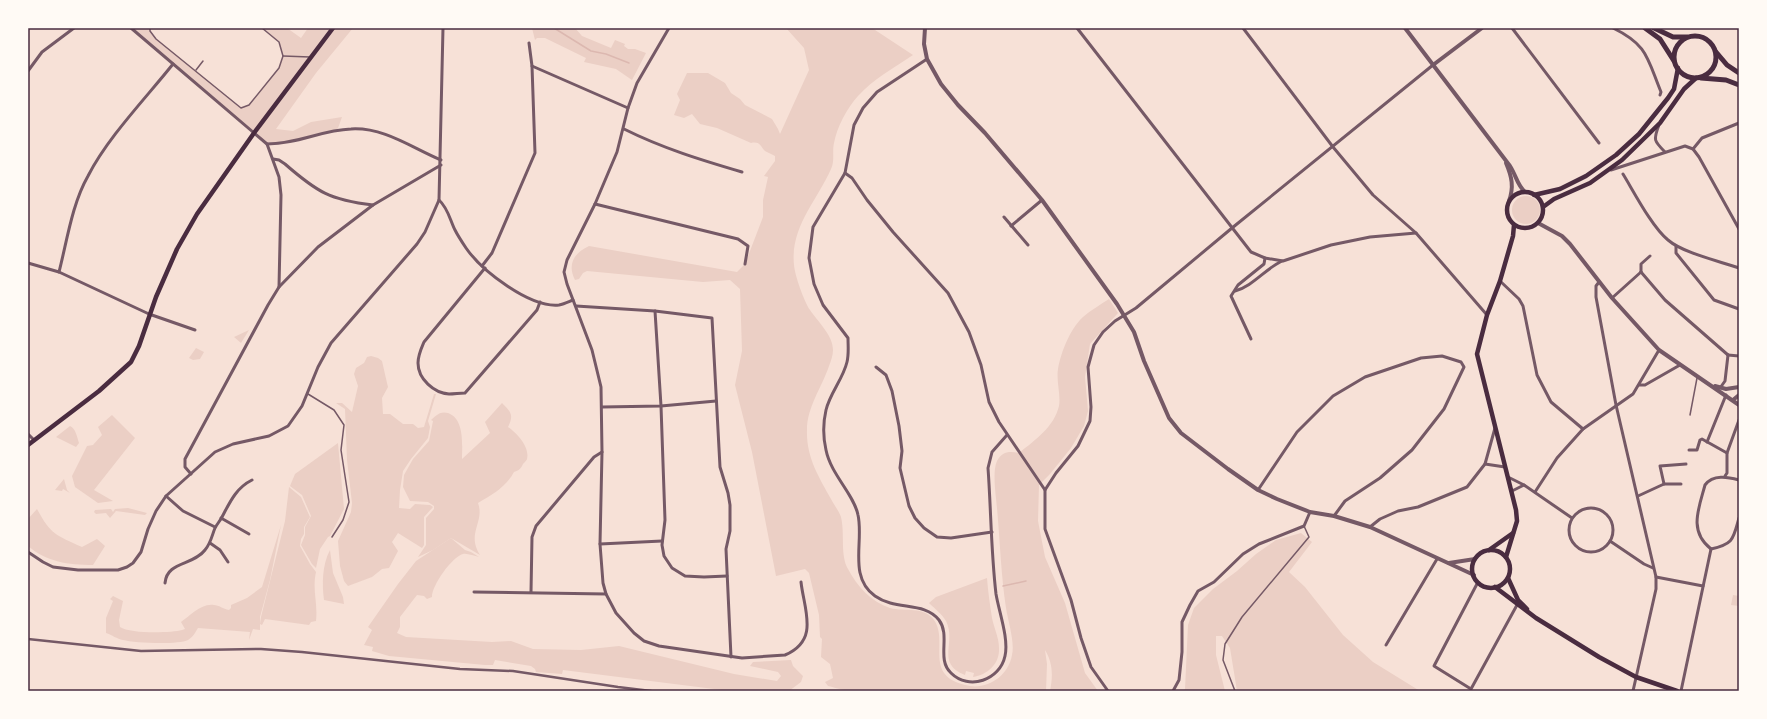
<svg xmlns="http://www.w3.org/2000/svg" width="1767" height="719" font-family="'Fira Sans Condensed',sans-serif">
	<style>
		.green { fill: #ebcfc5 }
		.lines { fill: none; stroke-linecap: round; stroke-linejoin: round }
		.stream { stroke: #dcb8b0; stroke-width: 1.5 }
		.service { stroke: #755966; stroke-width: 1.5 }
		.pedestrian { stroke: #755966; stroke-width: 2.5 }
		.minor { stroke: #755966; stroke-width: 3 }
		.tertiary { stroke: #755966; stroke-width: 4 }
		.secondary { stroke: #4a2c40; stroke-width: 4.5 }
		.trunk { stroke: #4a2c40; stroke-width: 5 }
		.neatline { fill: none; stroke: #4a2c40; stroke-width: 1.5 }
	</style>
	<rect width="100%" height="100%" fill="#f7e1d7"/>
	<g class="green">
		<path d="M131,28H150V31L156,39L241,108L249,105L279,68L283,56L279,42L262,28H287L301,38L308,28H353L316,73L276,129L293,131L311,122L342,117L337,131L293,142L267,144Z"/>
		<path d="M532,28L571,29L575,28L582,36L611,48L615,40L625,44L624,46L628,49H635L646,53L632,80L616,69L584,62L586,58L545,38H537L535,40Z"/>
		<path d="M786,28H872L913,55C894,68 873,79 858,96C847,108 837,127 834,143C832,151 835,161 831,169C817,201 790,227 794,265C795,276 804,301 810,310C818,322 833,335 833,350C833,355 831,361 829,366C822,387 807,407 807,430C806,457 819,477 831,499C834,505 839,511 841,517C845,534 840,555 848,569C857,586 871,602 890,608C905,612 924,606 934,620C949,641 923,675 965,685C986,691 1008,677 1012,655C1015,642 1008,621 1006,608C1001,575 1000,541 997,508C996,496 992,472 997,461C1002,451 1010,451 1019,453C1035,440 1054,427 1059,406C1061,395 1056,381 1058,369C1061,352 1070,329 1083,317C1091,310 1100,305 1109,299L1118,313L1090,344L1085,377L1088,411L1084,426L1071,448L1050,474L1039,485L1038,521L1045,557L1065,603L1085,673L1098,691H1050C1053,676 1053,663 1045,650L1047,664L1046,691H863L854,690V691C845,691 837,688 828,686L825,682L833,678L830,664L821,657L822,639L820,637L819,615L809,573L805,569L776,576L752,452L735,385L742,351L740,289L730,280L703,282L587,271L583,273L579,279L575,280C567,264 574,253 589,246L737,272L745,264L763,217V200L768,177L764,176L775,161V156C772,154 768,153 765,151C760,146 760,141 751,143L717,128L700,124L692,114L684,118L674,115L680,100L677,94L687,73H708L725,83L731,93L740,99L745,105L772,119L778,129L780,134L809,70L804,48Z"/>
		<circle cx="1526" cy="210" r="14"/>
		<path d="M249,330L241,343L234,337Z"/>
		<path d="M196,348L204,352L200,359L193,360L189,358Z"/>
		<path d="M371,356L378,358L382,361L387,383L388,387L382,398L383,414H390L403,424H413L418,428L424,427L434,394H436L428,421L430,427L428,438L411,459L403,471L400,490L399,508L410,509L415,504L430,505L433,507L424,517V545L422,548L398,533L392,542L398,551L389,568L382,569L372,577L348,586L344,581L340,566L338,541L351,512L352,503L347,460L345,409L336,403H342L352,412L358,386L354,374L356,368L364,363L367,357Z"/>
		<path d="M502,403C511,412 514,415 508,427C517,433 530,447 527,459C527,460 524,463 523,464C521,468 520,470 514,472C506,487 492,495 478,503C485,522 466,533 480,555L451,538L433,550L418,557L426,545V518L434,509V506L428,502L410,501L403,487L404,475L413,459L429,441L433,421L431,420C437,415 440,411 448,413C465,419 462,446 462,459L490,433L485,422Z"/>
		<path d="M112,415L135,438L94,490L113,501L98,503L75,487L72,476L87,446L93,445L102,435L98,427Z"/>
		<path d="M70,426C76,429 77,437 79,443L76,447L56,437Z"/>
		<path d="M338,443L344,509L330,536L328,537L320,549L316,568L312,564L301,545L305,535V527L311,516L302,495L290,486L295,474Z"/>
		<path d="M64,479L67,490L70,493L63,489L62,491L55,490Z"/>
		<path d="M289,487L301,497L310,517L304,527V534L301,539L300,546L310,564L316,572C312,590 318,603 316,621L311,622L309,625L265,619L262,625L260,624L261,617L285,521Z"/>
		<path d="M128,508L147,513L145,515L116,511L110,518L106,513L96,514L94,512L95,510L111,509L113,512L115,509Z"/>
		<path d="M37,509C51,535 56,535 82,547L97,539L105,546L93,565C68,565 47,562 28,546V519Z"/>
		<path d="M281,525L270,580L260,617V630L253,629L249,640L250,632L198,628C195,633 193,637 188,640C178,645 134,643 123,640C117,639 112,635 106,633V618L113,601L110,599L113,596L123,601L119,620L120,627C130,634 171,633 182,630L185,629L181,622C190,616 201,603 214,605C219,605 223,609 229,610L231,608V605L247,598L262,587Z"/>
		<path d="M1301,533L1312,542L1289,572L1305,587L1343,635L1373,662L1420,691H1237L1230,648L1222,636H1216V655L1225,691H1183L1185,689L1188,625L1194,608L1213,589L1237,571L1256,554L1276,540Z"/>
		<path d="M451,538L465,550L471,552L479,557C474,556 467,553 463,554C452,557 432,585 432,597L427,599L424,596L417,595L400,617V627L397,633L406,637L492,642L511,641L533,649L581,650L619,646L734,674L777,681L781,676L778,672L750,666L753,662L791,660L793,666L803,676L801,682L789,691H730L563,670L562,674L536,672L535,669L531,666L495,660L493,665H485L389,656L372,651L373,647L364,645L372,630L368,627L398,584L416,561Z"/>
		<path d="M330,550L333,573L343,597L344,604L324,600C322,584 322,565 330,550Z"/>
		<path d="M987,578C988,592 990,605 992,618C994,628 999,638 999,648C1000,664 987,675 973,677L974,673L966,671L965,675C935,663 957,643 946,621C942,614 935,609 929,603L936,597Z"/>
		<path d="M1733,595L1739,596V606L1731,605Z"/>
	</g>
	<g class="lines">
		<g class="stream">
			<path d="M554,28L591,51L606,54L629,63"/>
			<path d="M1003,586L1026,581"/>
		</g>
		<g class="service">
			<path d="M150,28V31L156,39L241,108L249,105L279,68L283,56L279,42L262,28"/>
			<path d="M283,56L310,57"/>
			<path d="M196,70L203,61"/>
			<path d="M308,394L334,410L344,425L341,450L349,502L343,520L332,537"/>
			<path d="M1690,415L1697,378"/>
			<path d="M1235,691L1223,660L1225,644L1242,617L1309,537L1304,526"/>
		</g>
		<path class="pedestrian" d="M28,639L141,651L261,649L302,652L460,669L513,671L618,687L651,691"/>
		<g class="minor">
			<path d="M131,28L267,144L279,177L281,195L279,287L268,305L185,459V467L191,474"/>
			<path d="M669,28L637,83L628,108L617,152L595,204L567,260L564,272L567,284L592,350L601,387L602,452L600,544L603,583L606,594L616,613L634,633L644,641L659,646L742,658L785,655C820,640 804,610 801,582"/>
			<path d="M1077,28L1251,252L1265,258L1283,261L1331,245L1370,237L1416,233"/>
			<path d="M1243,28L1333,147L1373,195L1416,233L1487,315"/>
			<path d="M1512,28L1599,143"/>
			<path d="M1613,28C1648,45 1647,58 1661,92L1660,95"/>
			<path d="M927,59L877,92L863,108L854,125L845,173L813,227L809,258L814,284L823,305L848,338C848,346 849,354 847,362C843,379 830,393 826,410C823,423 823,437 826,450C831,475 854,494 858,515C864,541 848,577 875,596C896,611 924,601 939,620C951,636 936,659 951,673C969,691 1000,680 1005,656C1009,639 999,612 996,594C991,552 991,509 988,468L992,452L1007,435"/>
			<path d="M532,66L628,108"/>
			<path d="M28,71L42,52L74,28"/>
			<path d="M1659,125C1653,140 1654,141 1665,152"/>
			<path d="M624,129C662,148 701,160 742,172"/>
			<path d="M267,144C298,144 321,130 351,129C384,127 412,148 441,160"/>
			<path d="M1693,149L1702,138L1739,123"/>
			<path d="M273,159L279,160L285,164C317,192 330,200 373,205"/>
			<path d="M1611,170L1685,146L1693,149L1699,157L1739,229"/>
			<path d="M845,173L852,178L867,200L893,232L948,293L969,332L981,365L989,402L999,422L1045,490"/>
			<path d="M1623,174C1634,192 1652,227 1668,240C1683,253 1719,261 1739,268"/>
			<path d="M439,200C448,208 450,220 455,230C458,236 462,242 466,248C482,271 530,308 559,305C564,304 568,302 573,300"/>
			<path d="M595,204L738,239L748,246L745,264"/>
			<path d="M1004,217L1028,245"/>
			<path d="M1011,226L1042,200"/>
			<path d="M1676,246V253L1714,300L1739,309"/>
			<path d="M28,263L59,272L149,314L195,330"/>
			<path d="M482,266L492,253L535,153L532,66L529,43"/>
			<path d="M485,268L424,342C421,349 418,355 418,363C418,379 434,393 449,394C454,394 460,393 465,393L537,310L540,302"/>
			<path d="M59,272C67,241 72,204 88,176C108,137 146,98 173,64"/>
			<path d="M1641,272L1665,300L1728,355"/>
			<path d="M1641,272V264L1650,256"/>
			<path d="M1500,281L1519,299L1523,306L1537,375L1551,402L1583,429"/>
			<path d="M1599,282L1596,286V297L1616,405L1656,577V589L1633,691"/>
			<path d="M279,287L318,247L373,205L441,165"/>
			<path d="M1235,291C1253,286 1265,269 1282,261"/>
			<path d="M1612,298L1641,272"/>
			<path d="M576,306L655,311L712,318L720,467L728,493L730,505V531L726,549L731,657"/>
			<path d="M655,311L661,406L665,520L662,545L664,556L672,568L685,576L704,577L727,576"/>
			<path d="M1251,339L1231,296L1238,285L1264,264L1265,258"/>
			<path d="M1728,355L1739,356"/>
			<path d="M876,367L886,375L892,391L899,426L902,451L900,468L909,506L915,518L924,528L937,537L951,538L992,532"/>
			<path d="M1639,385H1645L1680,365"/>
			<path d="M1720,388L1725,381L1728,355"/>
			<path d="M602,407L661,406L716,401"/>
			<path d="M28,434L34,440"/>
			<path d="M1707,442L1726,395"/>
			<path d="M1689,450H1697L1700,440L1702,439L1727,453"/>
			<path d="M1485,464L1505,467"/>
			<path d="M1725,476L1727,473V453L1739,420"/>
			<path d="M1508,477L1524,485L1572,518"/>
			<path d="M1664,484L1660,466L1686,464"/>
			<path d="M1258,490L1297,432L1333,396L1365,377L1421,358L1442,356L1461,362L1464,367L1444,409L1412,450L1380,478L1345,501L1334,516"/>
			<path d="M1512,491L1524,485"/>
			<path d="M1535,492L1557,458L1583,429L1633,394L1659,350"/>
			<path d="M166,496L183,511L215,527"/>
			<path d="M1638,496L1664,484H1681"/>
			<circle cx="1591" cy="530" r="22"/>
			<path d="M221,518L249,534"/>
			<path d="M1370,527L1380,519L1398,511L1418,507L1467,487L1485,464L1495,428"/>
			<path d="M1610,541L1644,564L1653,568"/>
			<path d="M210,543L220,550L228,562"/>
			<path d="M600,544L662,541"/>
			<path d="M1711,549C1688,531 1699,508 1705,485C1713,474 1728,477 1739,480"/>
			<path d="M1711,549C1734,544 1733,539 1739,518"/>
			<path d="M28,552L43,562L53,567L78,570H118L127,567L133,563L141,552L148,529L156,511L166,496L215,452L233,444L269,436L288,426L302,406L318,367L331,343L417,244L425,232L439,200L443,28"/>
			<path d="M1656,577L1703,586"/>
			<path d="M1478,582L1434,666L1471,689L1517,605"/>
			<path d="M165,583C167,561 193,566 205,550C211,543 212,535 215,528C217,524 220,521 222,517C230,502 236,488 252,480"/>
			<path d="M474,592L606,594"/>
			<path d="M531,592L532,537L536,526L594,457L602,452"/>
			<path d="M1386,645L1437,559"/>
			<path d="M1108,691L1091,667L1081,638L1071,600L1045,529V490L1056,473L1078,446L1090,421L1091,407L1088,367L1094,345L1103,332L1115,321L1136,308L1232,228L1433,65"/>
			<path d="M1173,691L1179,680L1182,652V622L1190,605L1198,591L1214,582L1243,554L1259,544L1304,526L1310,512"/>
			<path d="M1681,691L1711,549"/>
		</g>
		<g class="tertiary">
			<path d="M925,28L924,44L927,59L941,84L958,105L985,133L1042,200L1117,304L1134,332L1144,361L1169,418L1181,433L1228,469L1258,490L1277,499L1310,512L1334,516L1370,527L1474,575"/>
			<path d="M1405,28L1510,166C1516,175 1517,185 1525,192"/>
			<path d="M1433,65L1482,28"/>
			<path d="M1506,163C1512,177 1514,187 1509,201"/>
			<path d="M1538,223L1562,236L1570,244L1612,298L1659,350L1739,405"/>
			<path d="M1715,386L1726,389L1739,387"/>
			<path d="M1733,400L1739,395"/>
			<path d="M1449,563L1475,559"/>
		</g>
		<g class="secondary">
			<circle cx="1525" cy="210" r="18"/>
			<path d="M1534,195L1560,189L1586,176L1616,155L1639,134L1668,98L1674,89L1678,68"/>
			<path d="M1543,207L1554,199L1590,183L1622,160L1660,123L1684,89L1696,78"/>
			<path d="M28,445L99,391L131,362L139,346L156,297L177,249L197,214L254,133L333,28"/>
			<path d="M1489,550L1513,533"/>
			<circle cx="1491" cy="569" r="19"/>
			<path d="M1506,557L1517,521L1516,510L1477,354L1487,315L1500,281L1513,236L1514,225"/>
			<path d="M1508,578L1518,600L1527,609"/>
			<path d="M1495,587L1536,618L1599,657L1636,677L1677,691"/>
		</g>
		<g class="trunk">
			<path d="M1645,28L1660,39L1674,61"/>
			<path d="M1654,28L1673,37H1687"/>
			<circle cx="1695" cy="57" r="21"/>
			<path d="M1716,52L1727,65L1739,73"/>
			<path d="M1701,78L1726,80L1739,85"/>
		</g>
	</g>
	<rect width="1767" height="719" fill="none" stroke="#fffaf5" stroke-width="58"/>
	<rect x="29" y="29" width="1709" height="661" class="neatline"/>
</svg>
